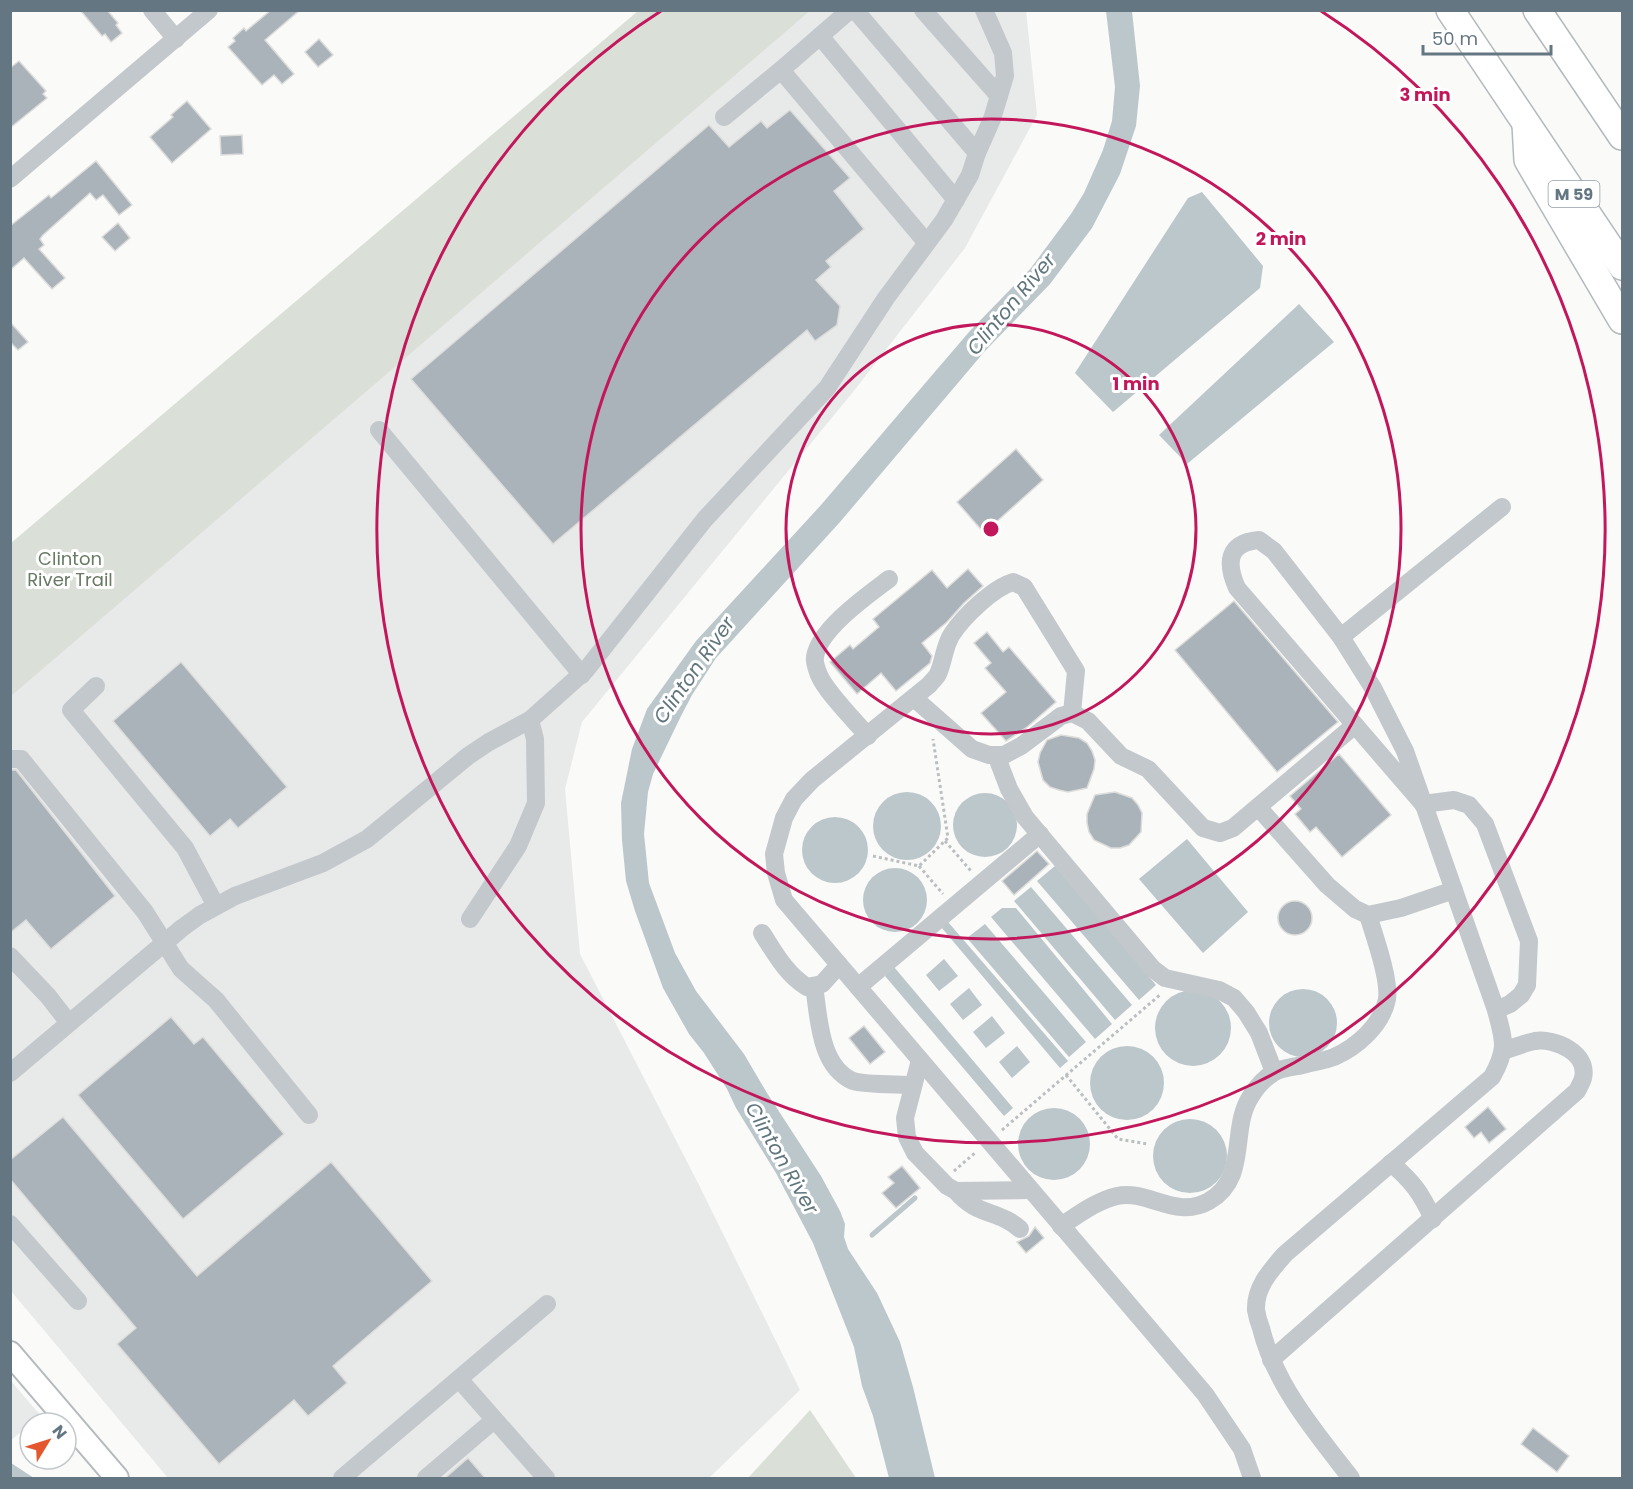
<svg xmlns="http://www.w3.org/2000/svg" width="1633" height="1489" font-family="Poppins,sans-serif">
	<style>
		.built { fill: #e8e9e9 }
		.green { fill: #dadfd7 }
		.water { fill: #bbc7cb }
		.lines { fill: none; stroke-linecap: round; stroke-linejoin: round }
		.stream { stroke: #bbc7cb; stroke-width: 5 }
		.building { fill: #aab3b9; stroke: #dcdcda; stroke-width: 1.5 }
		.major-casing { stroke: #b5babe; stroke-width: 26 }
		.highway-casing { stroke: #b4b9bd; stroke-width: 30 }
		.path { stroke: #bbbfc2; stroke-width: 3; stroke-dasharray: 3 3; stroke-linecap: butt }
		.minor { stroke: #c3c8cc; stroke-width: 18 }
		.major { stroke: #fff; stroke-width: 22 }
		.highway { stroke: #fff; stroke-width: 27 }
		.ring { fill: none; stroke: #c2185b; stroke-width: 3 }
		.labels { text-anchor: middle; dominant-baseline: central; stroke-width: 6; stroke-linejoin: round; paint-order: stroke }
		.shield { fill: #fff; stroke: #939fa8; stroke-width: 1.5 }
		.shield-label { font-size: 16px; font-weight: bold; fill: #657683 }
		.park-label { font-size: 18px; fill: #687a64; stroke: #fff }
		.water-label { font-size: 20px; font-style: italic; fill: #60757c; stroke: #fff }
		.centre { fill: #c2185b; stroke: #fff; stroke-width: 3 }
		.ring-label { font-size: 18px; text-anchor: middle; font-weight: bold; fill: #c2185b; stroke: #fff; stroke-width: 6; stroke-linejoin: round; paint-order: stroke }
	</style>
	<rect width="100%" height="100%" fill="#fafaf8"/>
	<g class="built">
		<path d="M810,11H1026L1037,115L965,248L853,392L582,722L565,789L580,954L699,1185L800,1390L709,1478H168L11,1291L10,689L258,484Z"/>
		<path d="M10,1380L41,1416L11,1440H10Z"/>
	</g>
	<g class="green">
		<path d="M638,11H810L11,696V543Z"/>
		<path d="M810,1410L856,1478H748Z"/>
	</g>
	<g class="water">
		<path d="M1106,11H1132L1140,86L1136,126L1120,174L1092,228L1050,284L985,351L840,522L716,658L692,695L681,716L653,774L648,792L644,834L649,883L675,953L696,991L744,1054L767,1093L821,1176L840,1211L845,1224L844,1237L848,1249L877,1293L900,1342L913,1387L935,1478H889L873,1416L862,1386L854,1347L813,1243L776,1173L736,1108L727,1089L704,1053L689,1034L663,988L635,911L626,881L622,840L621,803L632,749L647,709L696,641L821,505L969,332L1031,268L1071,214L1084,193L1103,150L1112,121L1115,87Z"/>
		<path d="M1202,192L1263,266L1260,288L1113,412L1075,373L1188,198Z"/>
		<path d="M1299,304L1334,342L1187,464L1159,435Z"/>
		<circle cx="907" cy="826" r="34"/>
		<circle cx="985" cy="825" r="32"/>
		<circle cx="835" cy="850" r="33"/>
		<path d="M1187,839L1248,912L1203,953L1139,879Z"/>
		<path d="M1055,866L1156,985L1139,1000L1037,881Z"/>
		<circle cx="895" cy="900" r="32"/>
		<path d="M1031,887L1132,1005L1115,1020L1014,901Z"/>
		<path d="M1002,908H1016L1112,1024L1095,1039L991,917Z"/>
		<path d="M948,922L1068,1061L1060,1068L941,927Z"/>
		<path d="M985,924L1086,1042L1069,1057L967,938Z"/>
		<path d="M944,959L958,976L939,991L926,975Z"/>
		<path d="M894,967L1013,1108L1004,1116L885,976Z"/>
		<path d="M969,988L982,1005L963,1020L950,1004Z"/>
		<circle cx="1303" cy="1023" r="34"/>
		<circle cx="1193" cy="1028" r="38"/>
		<path d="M992,1016L1005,1033L986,1048L973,1032Z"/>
		<circle cx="1127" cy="1083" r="37"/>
		<path d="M1017,1046L1030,1062L1012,1078L999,1062Z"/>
		<circle cx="1054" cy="1144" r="36"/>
		<circle cx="1190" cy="1156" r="37"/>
		<path d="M11,1463L34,1478H11Z"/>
	</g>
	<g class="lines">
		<path class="stream" d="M872,1235L915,1198"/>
	</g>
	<g class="building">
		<path d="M80,10H107L118,23L116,25L122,33L111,42L105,34L102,36Z"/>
		<path d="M271,10H300L265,40L294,74L282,84L274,75L262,85L228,47L235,41L233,38L244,28L246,31Z"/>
		<path d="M319,39L333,55L318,67L305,52Z"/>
		<path d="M19,61L46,91L43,94L47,98L10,128V68Z"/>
		<path d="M187,101L211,129L172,163L150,137L173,117L171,115Z"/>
		<path d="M790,110L850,178L834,191L864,229L826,261L831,267L816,280L840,306L837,325L815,341L807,330L553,544L411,379L709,125L729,147L761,121L767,128Z"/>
		<path d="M242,135L243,154L221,155L220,136Z"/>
		<path d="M96,161L132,205L119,215L103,195L96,200L90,193L43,235L40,239L44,245L39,249L65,278L52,289L24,258L10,270V226L49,195L51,198Z"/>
		<path d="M118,223L130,238L115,251L102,237Z"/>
		<path d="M10,322L28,342L18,350L10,342Z"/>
		<path d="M1016,449L1043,480L984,533L957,502Z"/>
		<path d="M968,569L983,586L964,603L947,622L922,643L932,656L930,663L896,691L881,673L857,694L830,662L850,645L853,649L879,627L873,619L932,570L947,588Z"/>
		<path d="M1234,601L1338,722L1277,772L1175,650Z"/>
		<path d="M987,632L1003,652L1009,647L1056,702L1026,728L1006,741L981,713L1006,692L985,668L991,663L974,643Z"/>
		<path d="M181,662L287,787L238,828L230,819L210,836L113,721Z"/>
		<path d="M1061,735L1079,738L1087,743L1092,751L1095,760L1094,769L1087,788L1068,792L1059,790L1050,787L1043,780L1038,762L1040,753L1047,740Z"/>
		<path d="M1339,754L1391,815L1342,857L1316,827L1310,832L1295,814L1301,809L1290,796Z"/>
		<path d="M10,770H16L115,896L51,949L26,920L10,933Z"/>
		<path d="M1115,792L1132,798L1138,805L1142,813L1141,832L1129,845L1120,848H1111L1094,840L1089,832L1087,823V814L1095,795Z"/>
		<path d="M1037,851L1049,864L1014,895L1002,881Z"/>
		<circle cx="1295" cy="918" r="17"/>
		<path d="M171,1017L194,1044L203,1037L284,1134L183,1219L78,1095Z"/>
		<path d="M864,1026L885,1052L870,1064L849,1038Z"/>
		<path d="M1488,1107L1506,1129L1489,1143L1481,1132L1474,1138L1465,1127Z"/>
		<path d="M63,1117L197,1276L331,1162L432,1281L333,1366L347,1383L308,1416L294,1400L219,1464L117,1344L136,1328L10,1179V1160Z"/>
		<path d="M902,1166L920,1188L896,1208L882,1193L894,1183L888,1177Z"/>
		<path d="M1035,1227L1044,1238L1026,1253L1017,1242L1029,1236Z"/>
		<path d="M1533,1428L1569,1456L1557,1472L1521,1444Z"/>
		<path d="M468,1458L486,1479H444Z"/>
	</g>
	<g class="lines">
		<defs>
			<path id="major" d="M10,1353L117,1478"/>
			<g id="highway">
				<path d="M1450,10L1622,266"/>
				<path d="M1537,10L1622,136"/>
				<path d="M1526,124L1528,160L1622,320"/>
			</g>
		</defs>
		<use href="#major" class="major-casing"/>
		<use href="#highway" class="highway-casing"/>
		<g class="path">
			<path d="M945,841L971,871"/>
			<path d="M873,856L919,866L948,838L933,739"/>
			<path d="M919,866L943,894"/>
			<path d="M1066,1075L1118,1139L1148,1144"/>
			<path d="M1002,1130L1161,994"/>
			<path d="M954,1171L976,1152"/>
		</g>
		<g class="minor">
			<path d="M152,10L176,39"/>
			<path d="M850,10L781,70L926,242"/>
			<path d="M855,10L977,153"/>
			<path d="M923,10L999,96"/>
			<path d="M820,36L956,200"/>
			<path d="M724,117L781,70"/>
			<path d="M10,179L209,10"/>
			<path d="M379,430L582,675"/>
			<path d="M1341,637L1502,507"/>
			<path d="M96,686L71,710L185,848L216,906"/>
			<path d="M914,698L972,749L989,755H1004L1021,746L1061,716L1072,713L1088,721L1121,756L1148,769L1203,828L1220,833L1233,828L1355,725"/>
			<path d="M1072,713L1076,671L1024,587L1013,582C993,588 964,616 952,634C944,646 944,661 938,674C936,678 932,681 929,685L812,780L794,799L784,818L774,854L776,873L784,900L1205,1394L1242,1449L1252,1478"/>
			<path d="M868,736C855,721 826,692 819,675C817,670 814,662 815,657C819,629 868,595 889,579"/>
			<path d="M996,755L1009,789L1025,817L1153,969L1165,978L1219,990L1234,998L1246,1012L1259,1033L1274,1072"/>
			<path d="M10,759H21L145,912L181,969L216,1000L309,1115"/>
			<path d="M1423,804L1454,800L1469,805L1485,824L1529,941L1527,985L1521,995L1510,1004L1496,1010"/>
			<path d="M1258,807L1327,885L1355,909L1368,915L1401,908L1454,890"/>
			<path d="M470,919L518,846L536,803L535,739L530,720"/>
			<path d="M762,933C775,953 786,974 807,987L822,984L839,965"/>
			<path d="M10,956L48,996L69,1023"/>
			<path d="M814,986C819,1017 819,1066 853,1081C865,1085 899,1084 913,1085"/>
			<path d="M858,987L1040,834"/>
			<path d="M920,1060L905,1118L907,1137L915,1153L947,1186L956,1191L1030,1190"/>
			<path d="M10,1073L182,928L200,915L235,896L323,863L367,839L468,756L489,742L530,720L586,670L705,519L827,388L886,298L944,220L970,175L977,153L992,119L1005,76L1003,53L984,10"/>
			<path d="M1391,1163C1413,1182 1421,1193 1433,1219"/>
			<path d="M956,1191C976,1216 999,1210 1020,1229"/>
			<path d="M10,1224L78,1301"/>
			<path d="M1061,1226C1078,1215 1096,1201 1117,1196C1148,1189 1176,1220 1209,1201C1250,1177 1229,1129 1251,1096C1256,1088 1265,1078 1273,1073C1280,1068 1294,1067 1303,1065C1313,1062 1324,1061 1334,1057C1357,1047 1382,1025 1387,999C1390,979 1374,935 1368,915"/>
			<path d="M1271,1360L1577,1091C1579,1087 1582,1082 1583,1078C1589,1053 1555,1038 1535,1041C1524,1043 1513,1048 1503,1051"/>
			<path d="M459,1379L546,1478"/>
			<path d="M342,1478L547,1304"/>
			<path d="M426,1478L494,1420"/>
			<path d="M1351,1478C1316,1433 1275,1385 1261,1328C1259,1323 1257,1316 1256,1310C1255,1287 1271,1270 1285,1254L1492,1077C1508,1048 1504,1041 1496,1010L1405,751L1373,688L1341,637L1274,551L1259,540C1227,543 1226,563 1237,588L1423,804"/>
		</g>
		<use href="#major" class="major"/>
		<use href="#highway" class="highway"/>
	</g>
	<g class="ring">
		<circle cx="991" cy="529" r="205"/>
		<circle cx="991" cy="529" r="410"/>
		<path d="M1321 11A614 614 0 1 1 661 11"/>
	</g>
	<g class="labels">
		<rect class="shield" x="1548.5" y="181" width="51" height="26" rx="4.5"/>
		<g class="shield-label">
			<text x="1574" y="194">M 59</text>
		</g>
		<g class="park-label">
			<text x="70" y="558">Clinton<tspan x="70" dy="21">River Trail</tspan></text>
		</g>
		<g class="water-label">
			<text transform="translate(1011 304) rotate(-50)">Clinton River</text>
			<text transform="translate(694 670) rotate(-55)">Clinton River</text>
			<text transform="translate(782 1158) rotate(60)">Clinton River</text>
		</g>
	</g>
	<circle cx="991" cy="529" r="9" class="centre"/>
	<g class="ring-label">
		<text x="1425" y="101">3 min</text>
		<text x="1281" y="245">2 min</text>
		<text x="1136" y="390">1 min</text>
	</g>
	<rect width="1633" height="1489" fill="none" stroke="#657683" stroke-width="24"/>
	<g transform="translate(48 1441) rotate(52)"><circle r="28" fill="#ffffff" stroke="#c1c8cd" stroke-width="1.5"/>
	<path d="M0-4.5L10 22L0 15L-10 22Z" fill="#e4572e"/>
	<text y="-9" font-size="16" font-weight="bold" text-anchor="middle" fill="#657683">N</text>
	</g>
	<path d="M1423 45v9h128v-9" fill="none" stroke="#657683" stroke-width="3"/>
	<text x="1432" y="45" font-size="18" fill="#657683" stroke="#ffffff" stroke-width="4.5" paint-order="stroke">50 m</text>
</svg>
